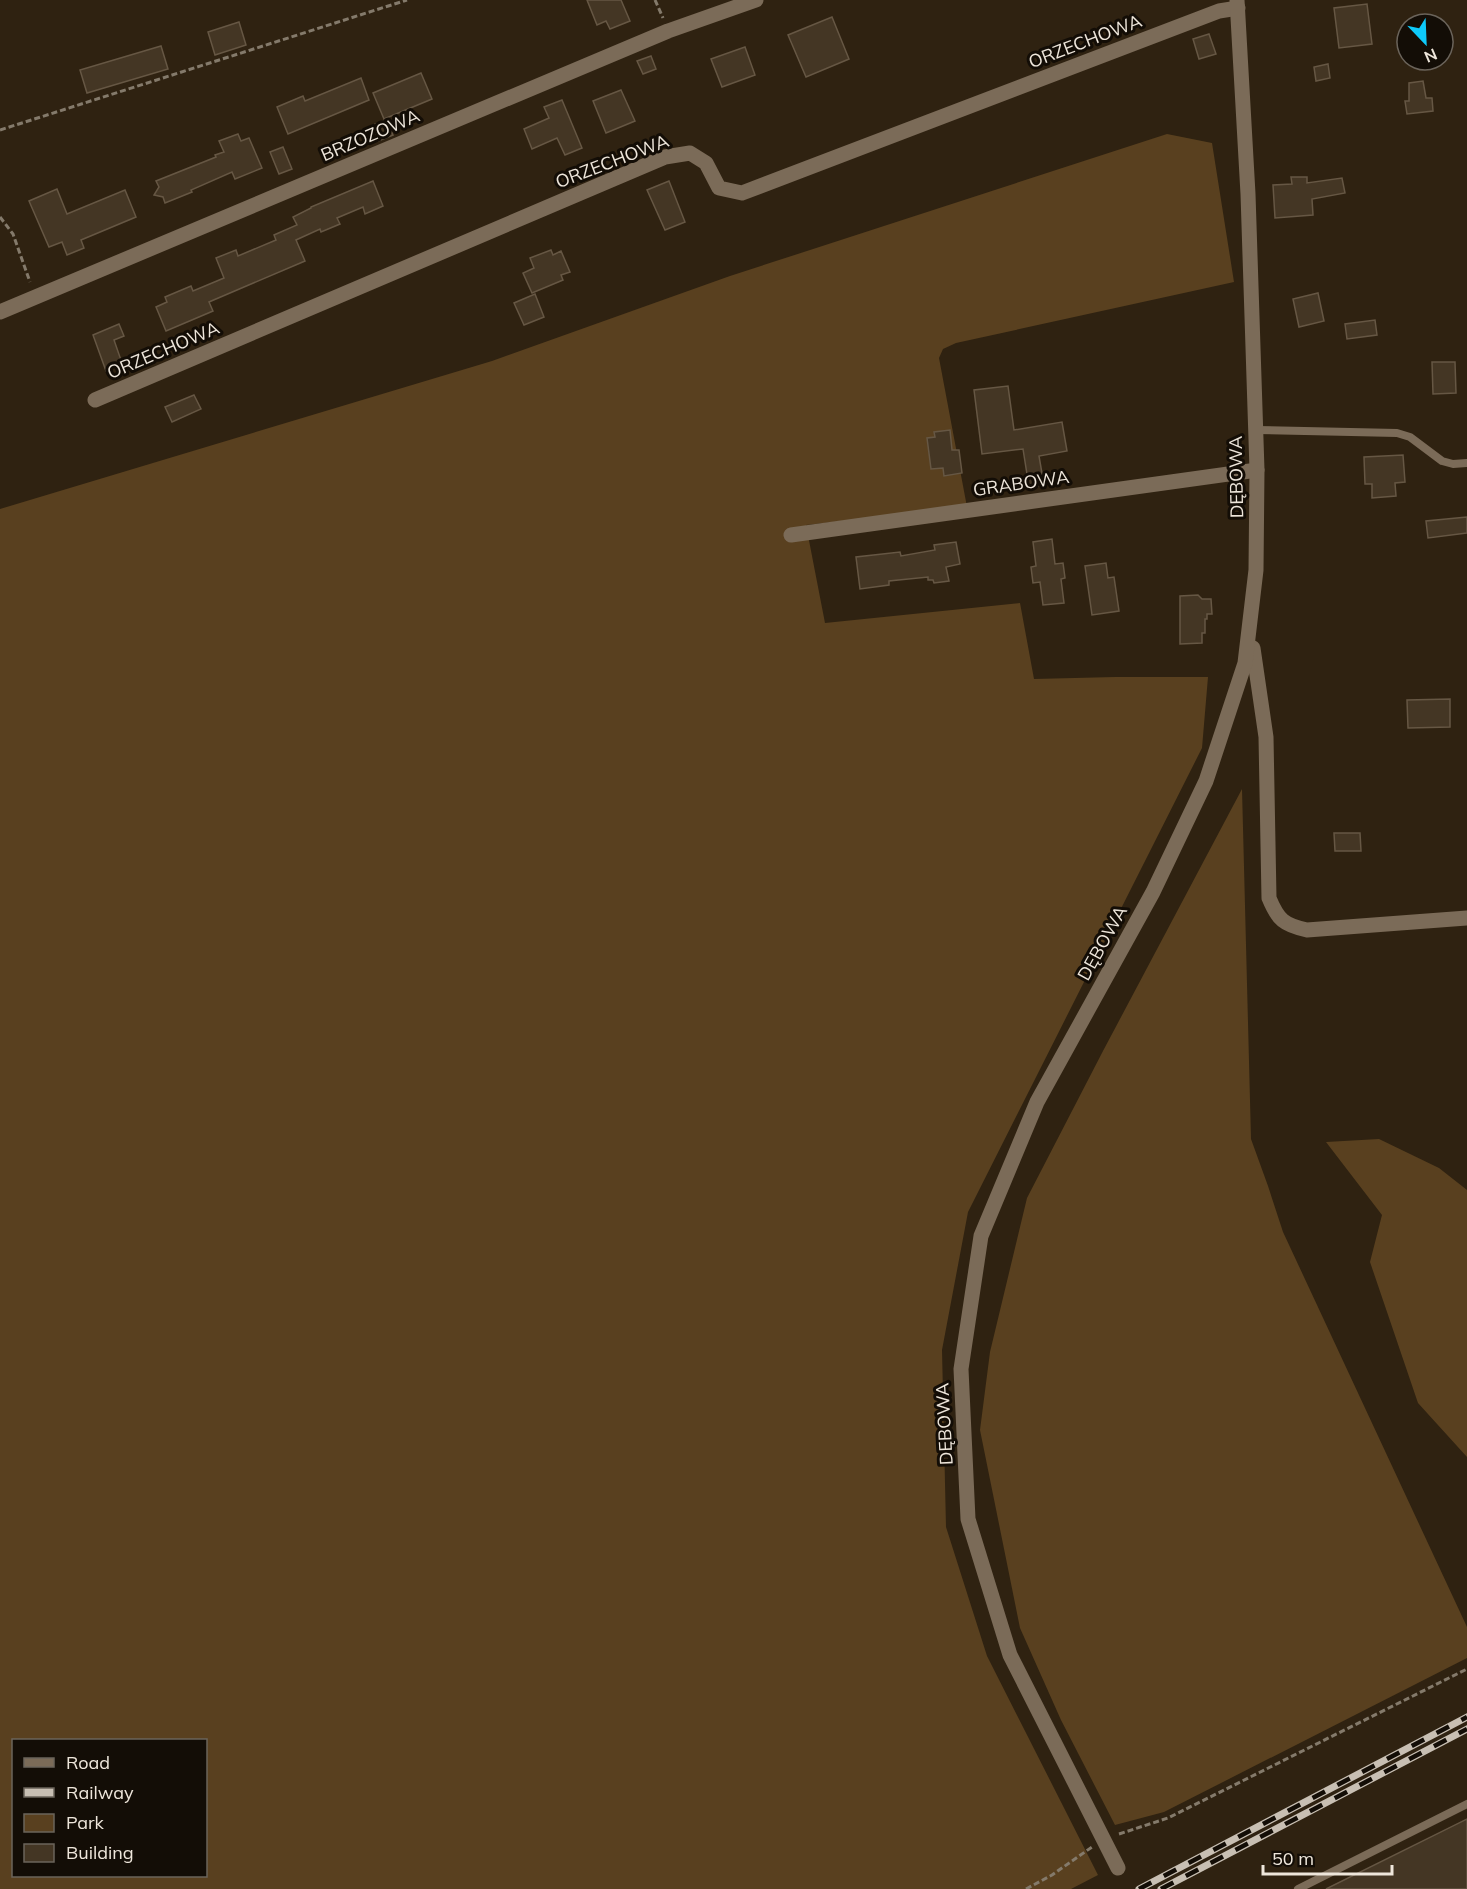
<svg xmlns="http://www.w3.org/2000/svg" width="1467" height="1889" font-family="Mulish,sans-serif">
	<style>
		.green { fill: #59401f; fill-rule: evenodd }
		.building { fill: #443624; stroke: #665744; stroke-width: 1.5 }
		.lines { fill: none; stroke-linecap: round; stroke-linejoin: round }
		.path { stroke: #847a6b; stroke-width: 3; stroke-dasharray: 6 3; stroke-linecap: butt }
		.service { stroke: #7b6b58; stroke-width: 8 }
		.minor { stroke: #7b6b58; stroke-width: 15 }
		.rail-casing { stroke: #c8bfb3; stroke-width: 7 }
		.rail { stroke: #130d06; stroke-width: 4.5; stroke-dasharray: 14; stroke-linecap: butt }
		.labels { text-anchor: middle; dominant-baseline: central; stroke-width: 6; stroke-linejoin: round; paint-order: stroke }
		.street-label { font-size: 18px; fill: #eee6db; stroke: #130d06 }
	</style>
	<rect width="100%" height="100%" fill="#2f2211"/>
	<g class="green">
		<path d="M1167,134L1212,143L1234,282L956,343L943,349L939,358L967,507L806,525L825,623L1020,603L1034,679L1115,677H1208L1202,748L968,1212L942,1350L946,1527L987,1656L1098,1875L1071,1889H0V509L492,361L730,276ZM14,1740H206V1876H14Z"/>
		<path d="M1242,789L1251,1139L1268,1186L1283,1232L1467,1627V1658L1164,1812L1115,1825L1061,1720L1020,1628L980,1430L990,1352L1027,1198L1103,1051Z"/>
		<path d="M1379,1139L1439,1168L1467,1190V1457L1418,1403L1370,1262L1382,1215L1326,1142Z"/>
	</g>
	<g class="building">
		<path d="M587,0H621L630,21L610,29L606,21L597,25Z"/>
		<path d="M1367,4L1372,44L1339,48L1334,8Z"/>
		<path d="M832,17L849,59L806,77L788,35Z"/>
		<path d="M239,22L246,45L215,55L208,32Z"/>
		<path d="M1209,34L1216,54L1199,59L1193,39Z"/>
		<path d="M161,46L168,69L87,93L80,70Z"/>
		<path d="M745,47L755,75L722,87L711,59Z"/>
		<path d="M651,56L656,69L643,74L637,61Z"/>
		<path d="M1328,64L1330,78L1316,81L1314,67Z"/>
		<path d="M421,73L432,99L384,119L373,93Z"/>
		<path d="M361,78L369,100L288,134L277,107L303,96L305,101Z"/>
		<path d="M1423,81L1426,98H1432L1433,111L1407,114L1405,101H1409V83Z"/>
		<path d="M621,90L635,121L606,133L593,101Z"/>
		<path d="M562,100L582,148L565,155L557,138L532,149L524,129L549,118L544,107Z"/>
		<path d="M386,120L393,135L378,141L371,126Z"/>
		<path d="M238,134L241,141L249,138L262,168L235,179L232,172L191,190L192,192L165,203L163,197L154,195L159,187L156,181L216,157L215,155L224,152L219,141Z"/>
		<path d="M283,147L292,169L279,174L270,152Z"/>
		<path d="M1291,177H1307V183L1342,178L1345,193L1312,199L1313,215L1275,218L1273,185L1292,184Z"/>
		<path d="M373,181L383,206L365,214L363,207L337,218L340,224L321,232L320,229L296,240L305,261L209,302L213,311L166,331L156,307L167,302L165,297L191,286L193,291L224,278L216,258L236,250L238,256L276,240L274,235L297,225L293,217L311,208V207Z"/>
		<path d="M669,181L685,222L665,230L647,190Z"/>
		<path d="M57,189L67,214L125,190L136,217L81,240L84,248L67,255L62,242L49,247L29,201Z"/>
		<path d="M551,250L553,255L561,251L570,272L561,275L563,280L532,293L523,273L534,268L530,258Z"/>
		<path d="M1318,293L1324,321L1299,327L1293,299Z"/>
		<path d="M535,294L544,317L524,325L514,303Z"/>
		<path d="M1375,320L1377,335L1347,339L1345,324Z"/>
		<path d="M119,324L124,336L114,340L122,363L106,371L93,335Z"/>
		<path d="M1432,362H1455L1456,393L1433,394Z"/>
		<path d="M1008,386L1014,430L1062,422L1067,451L1039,456L1044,485L1029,487L1023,449L982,454L974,390Z"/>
		<path d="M194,395L201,409L172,422L165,407Z"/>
		<path d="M950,430L952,450H959L962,473L944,476L943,468L931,469L927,438L935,437L934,432Z"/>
		<path d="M1403,455L1405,482L1395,483L1396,496L1372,498V484H1365L1364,457Z"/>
		<path d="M1467,517V533L1428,538L1426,521Z"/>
		<path d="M1052,539L1055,564L1063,563L1065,578L1061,579L1064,603L1043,605L1040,582L1033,583L1031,567L1036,566L1033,542Z"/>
		<path d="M956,542L960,564L946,567L949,581L934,583L933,580H928V577L889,581V585L860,589L856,557L900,552L901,556L935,550L934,545Z"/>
		<path d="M1106,563L1108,578L1114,577L1119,611L1092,615L1085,566Z"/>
		<path d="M1198,595L1202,599H1211L1212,614H1207V619H1205V633H1202V643L1180,644V596Z"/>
		<path d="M1450,699V727L1408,728L1407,700Z"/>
		<path d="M1334,833H1360L1361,851H1335Z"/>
		<path d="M1467,1819V1889H1326Z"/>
	</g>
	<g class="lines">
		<g class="path">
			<path d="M655,0L663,18"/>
			<path d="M0,130L407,0"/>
			<path d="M0,217L13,234L30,282"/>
			<path d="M1119,1834L1168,1818L1467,1669"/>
			<path d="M1026,1889L1052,1875L1092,1847"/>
		</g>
		<g class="service">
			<path d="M1255,430L1397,433L1410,437L1442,461L1453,464L1467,463"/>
			<path d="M1298,1889L1467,1804"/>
		</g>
		<g class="minor">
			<path d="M0,312L668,31L756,0"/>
			<path d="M95,400L665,157L690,153L706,163L719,188L742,193L1219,11L1238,8"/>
			<path d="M791,535L1257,470"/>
			<path d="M1253,648L1266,737L1269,898C1278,920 1284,925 1307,930L1467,918"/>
			<path d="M1118,1868L1010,1655L968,1519L961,1369L981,1236L1037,1102L1153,892L1206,781L1245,663L1256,570L1257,470L1248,194L1237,0"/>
		</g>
		<defs>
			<g id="rail">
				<path d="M1139,1889L1467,1717"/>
				<path d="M1161,1889L1467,1729"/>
			</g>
		</defs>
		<use href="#rail" class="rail-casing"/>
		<use href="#rail" class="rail"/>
	</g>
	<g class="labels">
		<g class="street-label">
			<text transform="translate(1085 41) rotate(-21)">ORZECHOWA</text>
			<text transform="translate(370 135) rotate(-23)">BRZOZOWA</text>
			<text transform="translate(612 161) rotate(-21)">ORZECHOWA</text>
			<text transform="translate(163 350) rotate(-23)">ORZECHOWA</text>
			<text transform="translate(1236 477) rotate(-91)">DĘBOWA</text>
			<text transform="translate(1021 483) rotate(-8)">GRABOWA</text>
			<text transform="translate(1102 943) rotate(-61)">DĘBOWA</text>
			<text transform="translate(944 1424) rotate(-93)">DĘBOWA</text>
		</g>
	</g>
	<rect x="12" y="1739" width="195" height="138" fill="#130d06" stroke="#6b645b" stroke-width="1.5"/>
	<rect x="24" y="1758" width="30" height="9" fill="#7b6b58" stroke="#6b645b" stroke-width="1.5"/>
	<text x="66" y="1769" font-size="18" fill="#eee6db">Road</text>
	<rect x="24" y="1788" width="30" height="9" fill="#c8bfb3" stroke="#6b645b" stroke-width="1.5"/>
	<text x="66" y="1799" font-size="18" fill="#eee6db">Railway</text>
	<rect x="24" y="1814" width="30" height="18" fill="#59401f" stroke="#6b645b" stroke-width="1.5"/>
	<text x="66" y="1829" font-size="18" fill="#eee6db">Park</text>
	<rect x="24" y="1844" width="30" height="18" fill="#443624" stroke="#6b645b" stroke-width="1.5"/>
	<text x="66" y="1859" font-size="18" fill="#eee6db">Building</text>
	<g transform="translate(1425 42) rotate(157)"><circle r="28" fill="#130d06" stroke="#6b645b" stroke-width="1.5"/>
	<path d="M0-4.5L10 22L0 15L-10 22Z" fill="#0ecafa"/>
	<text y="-9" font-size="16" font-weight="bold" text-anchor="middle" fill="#eee6db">N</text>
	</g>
	<path d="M1263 1865v9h129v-9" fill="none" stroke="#eee6db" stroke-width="3"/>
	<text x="1272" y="1865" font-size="18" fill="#eee6db" stroke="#130d06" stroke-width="4.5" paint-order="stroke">50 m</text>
</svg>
